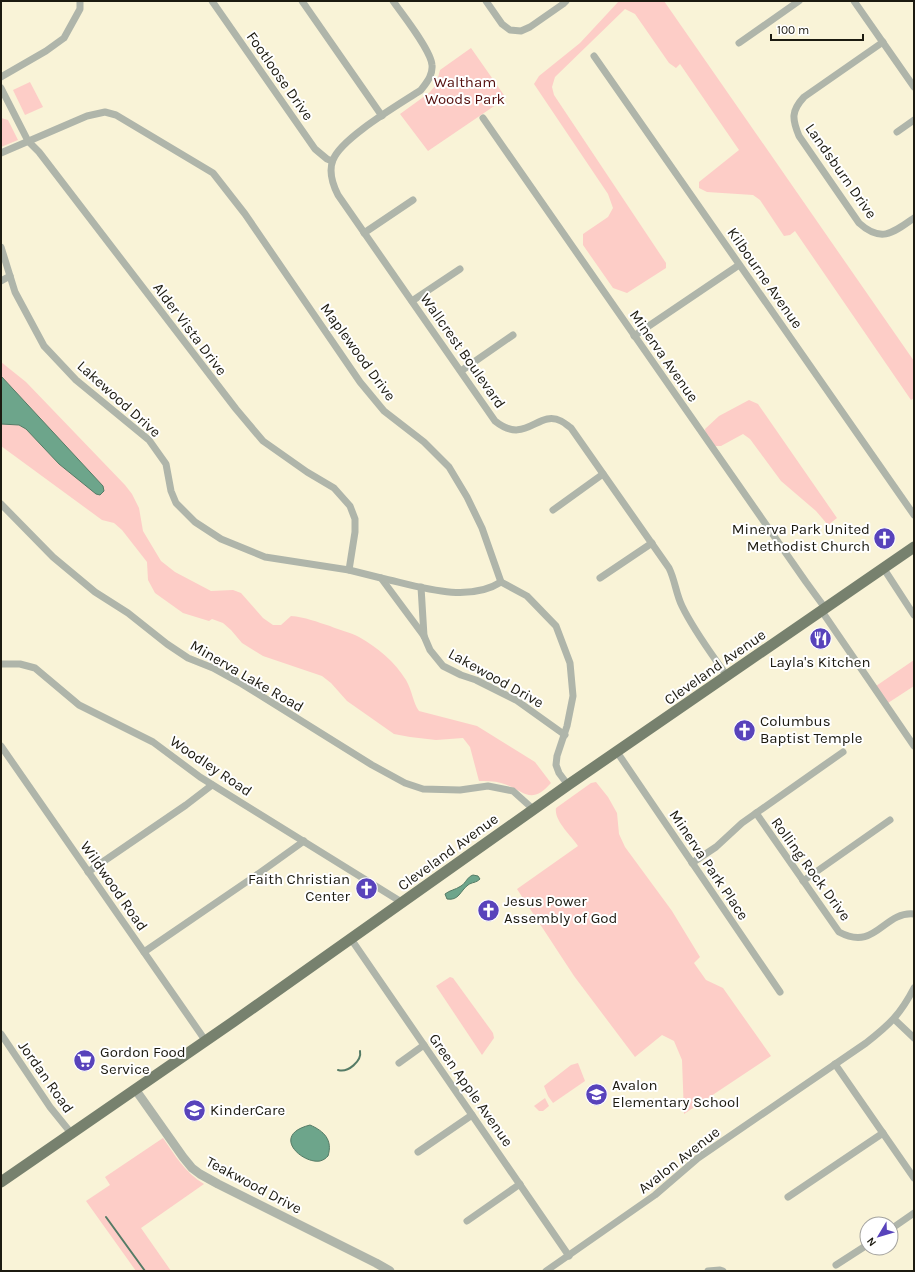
<svg xmlns="http://www.w3.org/2000/svg" width="915" height="1272" font-family="Karla,sans-serif">
	<style>
		.green { fill: #fdcdc7 }
		.water { fill: #6da58b; stroke: #557b66 }
		.lines { fill: none; stroke-linecap: round; stroke-linejoin: round }
		.stream { stroke: #557b66; stroke-width: 2 }
		.minor { stroke: #afb5aa; stroke-width: 7 }
		.tertiary { stroke: #afb5aa; stroke-width: 9 }
		.primary { stroke: #77816e; stroke-width: 11 }
		.labels { text-anchor: middle; dominant-baseline: central; stroke-width: 4; stroke-linejoin: round; paint-order: stroke }
		.street-label { font-size: 15px; fill: #1c1a10; stroke: #fff }
		.park-label { font-size: 15px; fill: #540f0d; stroke: #fff }
		.poi-label { font-size: 15px; fill: #1c1a10; stroke: #fff; text-anchor: start }
	</style>
	<rect width="100%" height="100%" fill="#f9f3d7"/>
	<g class="green">
		<path d="M619,1H664L914,361V398L911,400L795,231L790,235L784,236L760,200L753,195L707,192L699,188V182L739,150L680,64L676,68L669,63L635,14L625,9L555,77L552,87L554,95L666,263V268L627,293L613,288L583,245V234L608,217L613,208L608,194L534,84L539,76L580,43Z"/>
		<path d="M471,48L506,98L428,151L400,114L429,93L436,85L440,70Z"/>
		<path d="M30,82L43,107L25,115L13,90Z"/>
		<path d="M1,118L8,120L18,140L1,147Z"/>
		<path d="M1,362L26,382L125,485L132,494L139,508L143,531L161,561L175,572L211,591L233,590L241,593L263,618L273,625H281L291,616C305,617 317,622 330,626C339,630 350,632 359,637C377,647 395,662 406,680C412,690 413,703 419,711L477,726L535,762L551,783C530,807 523,789 501,783C494,781 486,781 479,781L470,747L463,738L436,740L410,737L394,734L347,701L331,683L322,676L263,656L242,643L231,630L223,623L212,619L209,621L183,613L155,593L148,580L147,562L122,530L114,523L102,520L1,446V424L19,425L26,429L59,464L104,491L103,486L1,376Z"/>
		<path d="M749,400L758,404L837,518L828,525L816,511L781,481L750,439L743,434L721,446H715L706,437L705,429L719,416Z"/>
		<path d="M914,660V686L888,703L876,686Z"/>
		<path d="M596,782L608,797L617,813L619,834L625,847L672,911L700,957L694,963L706,980L723,988L771,1056L684,1114L682,1060L674,1041L662,1035L635,1057L574,976L517,889L578,846C571,835 554,821 556,808L591,783Z"/>
		<path d="M450,977L453,978L493,1033L494,1038L482,1055L436,986Z"/>
		<path d="M578,1063L585,1081L553,1103L548,1096L544,1086L571,1065Z"/>
		<path d="M545,1098L549,1106L543,1111H539L534,1106Z"/>
		<path d="M163,1138C175,1155 185,1173 204,1184L141,1228L171,1271H136L86,1201L110,1185L105,1177Z"/>
	</g>
	<g class="water">
		<path d="M1,376L103,486L104,491L100,495L96,494L59,464L26,429L19,425L1,424Z"/>
		<path d="M473,875L478,876L480,879C476,883 472,882 468,885C460,891 459,901 447,899L445,894C450,890 455,890 461,886C466,883 467,877 473,875Z"/>
		<path d="M310,1125C324,1131 333,1140 328,1156C326,1158 324,1160 320,1161C302,1164 270,1135 310,1125Z"/>
	</g>
	<g class="lines">
		<g class="stream">
			<path d="M338,1070C348,1073 362,1061 360,1051"/>
			<path d="M106,1217L145,1271"/>
		</g>
		<g class="minor">
			<path d="M212,1L315,149L327,159L332,161"/>
			<path d="M302,1L382,116"/>
			<path d="M393,1C402,14 431,50 432,65C433,75 427,82 421,90C400,104 341,138 333,160C328,172 333,185 338,195L495,421C526,446 538,409 561,421C565,423 568,426 571,428L669,568C675,580 676,594 682,606C694,631 711,653 727,676"/>
			<path d="M486,1L502,24L510,30L521,31L530,27L563,4L566,1"/>
			<path d="M854,1L914,87"/>
			<path d="M883,42L804,97C791,111 792,119 799,136L859,223C881,243 893,233 914,218"/>
			<path d="M739,43L799,1"/>
			<path d="M594,56L914,515"/>
			<path d="M1,77L46,51L64,38L80,9V1"/>
			<path d="M1,88L28,141L39,152L236,409L263,441L307,472L334,488L350,506L355,519V532L349,570"/>
			<path d="M483,118L806,582L825,608"/>
			<path d="M897,132L914,120"/>
			<path d="M1,153L87,116L105,112L116,115L213,173L245,214L360,382L384,411L424,442L449,467L467,497L482,528L501,582L527,596L556,626L570,663L573,696L567,726L557,756L556,765L559,773L568,785"/>
			<path d="M364,233L413,200"/>
			<path d="M1,247L15,292L44,346L76,380L149,440L166,464L171,491L176,503L195,522L221,539L265,557L349,570L381,578L424,636L430,650L443,666L461,675L476,680L516,700L565,735"/>
			<path d="M1,281L10,276"/>
			<path d="M412,301L460,269"/>
			<path d="M634,336L739,265"/>
			<path d="M461,371L513,335"/>
			<path d="M1,504L53,557L95,592L128,613L167,644L188,658L213,668L242,684L372,765L405,783L423,789L460,790L488,786L513,791L533,809"/>
			<path d="M553,510L603,474"/>
			<path d="M884,569L914,615"/>
			<path d="M381,578C417,586 467,604 501,582"/>
			<path d="M600,578L652,543"/>
			<path d="M421,587L424,636"/>
			<path d="M821,610L914,746"/>
			<path d="M1,664H20L35,668L79,705L153,742L200,777L403,903"/>
			<path d="M1,746L205,1040"/>
			<path d="M617,752L780,992"/>
			<path d="M756,813L839,932C876,952 883,911 914,914"/>
			<path d="M692,863L716,847L742,823L843,752"/>
			<path d="M88,872L186,805L212,785"/>
			<path d="M803,881L890,820"/>
			<path d="M351,939L569,1256"/>
			<path d="M144,952L258,874L304,841"/>
			<path d="M894,1019L914,1038"/>
			<path d="M1,1034L50,1107L71,1133"/>
			<path d="M399,1063L424,1045"/>
			<path d="M835,1064L914,1178"/>
			<path d="M418,1152L472,1115"/>
			<path d="M788,1197L883,1133"/>
			<path d="M467,1221L520,1184"/>
			<path d="M891,1229L914,1213"/>
			<path d="M836,1265L867,1245"/>
			<path d="M546,1271L655,1195L698,1158L866,1043C889,1025 900,1015 914,988"/>
			<path d="M708,1271L720,1270L723,1271"/>
		</g>
		<path class="tertiary" d="M135,1089L183,1157L192,1168L200,1174L218,1184L376,1263L390,1271"/>
		<path class="primary" d="M1,1182L233,1022L568,785L914,547"/>
	</g>
	<defs>
		<symbol id="church-disc" viewBox="-11 -11 22 22"><circle r="9.5" fill="#5843bb" stroke="#fff"/><path d="M-1.2-6h2.4v3.5h3.3v2.4h-3.3V6h-2.4V-.1h-3.3v-2.4h3.3Z" fill="#fff"/></symbol>
		<symbol id="restaurant-disc" viewBox="-11 -11 22 22"><circle r="9.5" fill="#5843bb" stroke="#fff"/><path d="M-5-6h1v4h1v-4h1v4h1v-4h1v5L-1.5 .5V6h-2V.5L-5-1ZM5-6V6H3V1.5H1.5Q1.5-4 5-6Z" fill="#fff"/></symbol>
		<symbol id="supermarket-disc" viewBox="-11 -11 22 22"><circle r="9.5" fill="#5843bb" stroke="#fff"/><path d="M-6-5.5h2.5l.6 2H6L4.5 2H-2.5L-4.4-4H-6ZM-1.5 3.2a1.3 1.3 0 1 0 .1 0ZM3 3.2a1.3 1.3 0 1 0 .1 0Z" fill="#fff"/></symbol>
		<symbol id="school-disc" viewBox="-11 -11 22 22"><circle r="9.5" fill="#5843bb" stroke="#fff"/><path d="M0-5L7-2L0 1L-7-2ZM-4 1L0 2.5L4 1V4Q0 6-4 4Z" fill="#fff"/></symbol>
	</defs>
	<g fill-rule="evenodd">
		<use href="#church-disc" x="872" y="526" width="25" height="25"/>
		<use href="#restaurant-disc" x="808" y="626" width="25" height="25"/>
		<use href="#church-disc" x="732" y="718" width="25" height="25"/>
		<use href="#church-disc" x="354" y="876" width="25" height="25"/>
		<use href="#church-disc" x="476" y="898" width="25" height="25"/>
		<use href="#supermarket-disc" x="72" y="1048" width="25" height="25"/>
		<use href="#school-disc" x="584" y="1082" width="25" height="25"/>
		<use href="#school-disc" x="182" y="1098" width="25" height="25"/>
	</g>
	<g class="labels">
		<g class="street-label">
			<text transform="translate(280 76) rotate(55)">Footloose Drive</text>
			<text transform="translate(841 171) rotate(55)">Landsburn Drive</text>
			<text transform="translate(765 278) rotate(55)">Kilbourne Avenue</text>
			<text transform="translate(190 329) rotate(53)">Alder Vista Drive</text>
			<text transform="translate(463 351) rotate(55)">Wallcrest Boulevard</text>
			<text transform="translate(358 352) rotate(54)">Maplewood Drive</text>
			<text transform="translate(664 356) rotate(55)">Minerva Avenue</text>
			<text transform="translate(119 399) rotate(42)">Lakewood Drive</text>
			<text transform="translate(715 667) rotate(-35)">Cleveland Avenue</text>
			<text transform="translate(247 676) rotate(30)">Minerva Lake Road</text>
			<text transform="translate(496 678) rotate(29)">Lakewood Drive</text>
			<text transform="translate(211 766) rotate(34)">Woodley Road</text>
			<text transform="translate(448 852) rotate(-36)">Cleveland Avenue</text>
			<text transform="translate(709 865) rotate(56)">Minerva Park Place</text>
			<text transform="translate(811 869) rotate(54)">Rolling Rock Drive</text>
			<text transform="translate(114 886) rotate(55)">Wildwood Road</text>
			<text transform="translate(46 1077) rotate(55)">Jordan Road</text>
			<text transform="translate(471 1090) rotate(55)">Green Apple Avenue</text>
			<text transform="translate(679 1160) rotate(-38)">Avalon Avenue</text>
			<text transform="translate(254 1185) rotate(28)">Teakwood Drive</text>
		</g>
		<g class="park-label">
			<text x="465" y="82">Waltham<tspan x="465" dy="17">Woods Park</tspan></text>
		</g>
		<g class="poi-label">
			<text x="870" y="529" text-anchor="end">Minerva Park United<tspan x="870" dy="17">Methodist Church</tspan></text>
			<text x="820" y="662" text-anchor="middle">Layla's Kitchen</text>
			<text x="760" y="721">Columbus<tspan x="760" dy="17">Baptist Temple</tspan></text>
			<text x="350" y="879" text-anchor="end">Faith Christian<tspan x="350" dy="17">Center</tspan></text>
			<text x="504" y="901">Jesus Power<tspan x="504" dy="17">Assembly of God</tspan></text>
			<text x="100" y="1052">Gordon Food<tspan x="100" dy="17">Service</tspan></text>
			<text x="612" y="1085">Avalon<tspan x="612" dy="17">Elementary School</tspan></text>
			<text x="210" y="1110">KinderCare</text>
		</g>
	</g>
	<rect width="915" height="1272" fill="none" stroke="#1c1a10" stroke-width="4"/>
	<g transform="translate(879 1236) rotate(232)"><circle r="19" fill="#ffffff" stroke="#a4a39f"/>
	<path d="M0-3L7 15L0 10L-7 15Z" fill="#5843bb"/>
	<text y="-6" font-size="11" font-weight="bold" text-anchor="middle" fill="#1c1a10">N</text>
	</g>
	<path d="M771 34v6h92v-6" fill="none" stroke="#1c1a10" stroke-width="2"/>
	<text x="777" y="34" font-size="12" fill="#1c1a10" stroke="#ffffff" stroke-width="3" paint-order="stroke">100 m</text>
</svg>
